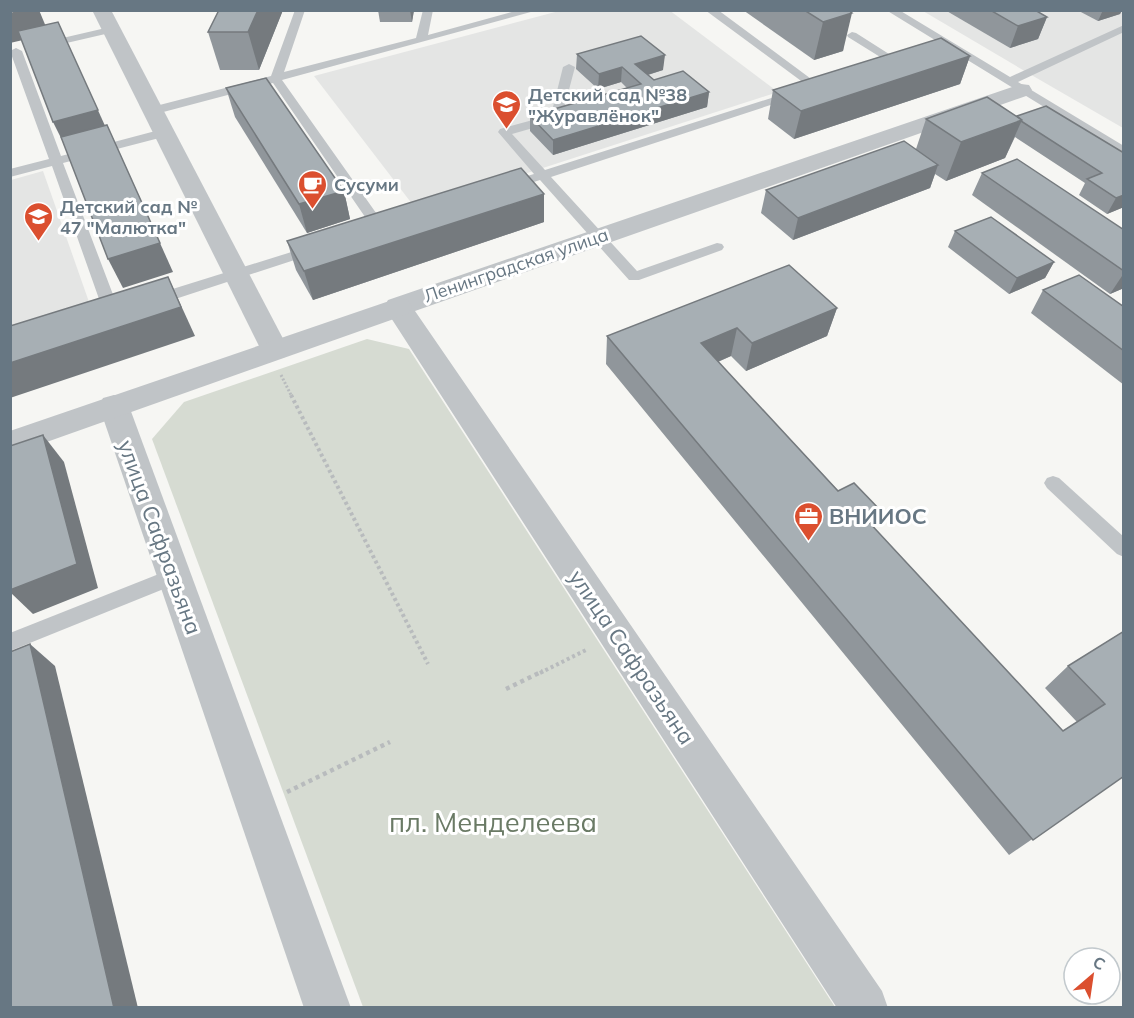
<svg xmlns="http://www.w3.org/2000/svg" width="1134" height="1018" font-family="Mulish,sans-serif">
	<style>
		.built { fill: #e4e5e4 }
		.green { fill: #d6dbd2 }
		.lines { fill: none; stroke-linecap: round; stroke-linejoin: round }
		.path-far2 { stroke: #b8bbbd; stroke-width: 3; stroke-dasharray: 2 2; stroke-linecap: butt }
		.path-far1 { stroke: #b8bbbd; stroke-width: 4; stroke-dasharray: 3 3; stroke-linecap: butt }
		.path { stroke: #b8bbbd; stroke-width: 4.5; stroke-dasharray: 4 4; stroke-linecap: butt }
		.service { fill: #c0c4c7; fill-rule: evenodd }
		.minor { fill: #c0c4c7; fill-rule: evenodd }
		.tertiary { fill: #c0c4c7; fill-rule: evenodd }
		.wall { fill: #90969b }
		.shaded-wall { fill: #757a7e }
		.building { fill: #a7afb4; stroke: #757a7e; stroke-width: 1.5 }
		.labels { text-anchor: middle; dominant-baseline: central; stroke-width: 6; stroke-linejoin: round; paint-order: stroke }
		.far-poi-label { font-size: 18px; font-weight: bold; fill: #677783; stroke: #fff; text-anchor: start }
		.far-street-label { font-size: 18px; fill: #677783; stroke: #fff }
		.poi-label { font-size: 22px; font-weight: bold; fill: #677783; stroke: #fff; text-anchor: start }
		.street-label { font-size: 22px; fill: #677783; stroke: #fff }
		.near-park-label { font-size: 27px; fill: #6a7a65; stroke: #fff }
	</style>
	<rect width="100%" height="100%" fill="#f6f6f3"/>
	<g class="built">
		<path d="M669,10L778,92L416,209L314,76L559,11Z"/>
		<path d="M923,11H1123V128L1028,73Z"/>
		<path d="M43,171L89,302L11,327V180Z"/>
	</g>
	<path class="green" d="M367,339L409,349L835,1007H363L152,439L184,402Z"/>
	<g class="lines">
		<path class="path-far2" d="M281,375L292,397"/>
		<g class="path-far1">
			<path d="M291,395L428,664"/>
			<path d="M540,673L588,649"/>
		</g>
		<g class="path">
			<path d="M506,689L543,671"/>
			<path d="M287,792L390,742"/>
		</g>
		<g class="service">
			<path d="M295,10H305L284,72L416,38L423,10H433L428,35L519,10H538L282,80L386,227L379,231L374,230L273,83L152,115L146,111L148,108L271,76Z"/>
			<path d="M705,10H718L822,87L820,89H812Z"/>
			<path d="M886,10H899L1010,77L1124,25V32L1018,82L1124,146V156Z"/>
			<path d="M110,27L115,30L114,32L45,48L39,45L41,43Z"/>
			<path d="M852,32L856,33L900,61L887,67H879V63L885,60L848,37L847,35Z"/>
			<path d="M16,48L22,51L61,156L163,129L169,133L167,136L63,163L120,313L117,317L112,318L104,313L52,166L10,177V169L49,159L10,51Z"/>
			<path d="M569,64L575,67L561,120L512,134L545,170L790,92H798V96L551,177L637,271L717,243L722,244L724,247L722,250L639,280H629L540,180L509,190L504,189L502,186L504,183L534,174L498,132L500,129L551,115L563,67Z"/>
			<path d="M314,245L321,249L319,252L157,305L152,306L145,301L147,297Z"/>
			<path d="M1053,476L1059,478L1124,537V557L1117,554L1047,488L1044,483L1047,478Z"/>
			<path d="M174,568L181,570L184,576L181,582L10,651V633Z"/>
		</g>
		<g class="minor">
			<path d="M92,10H111L289,350L285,357L275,360L265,357L261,350Z"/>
			<path d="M1021,84L1029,85L1032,90L1029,95L415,311L882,991L888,1008H837L384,307L388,300Z"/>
			<path d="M114,395L125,398L129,406L351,1008H304L99,406L103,398Z"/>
		</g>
		<path class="tertiary" d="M398,298L408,300L412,307L408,314L10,455V431Z"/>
	</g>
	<g class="wall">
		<path d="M283,10L259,70H220L208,32Z"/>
		<path d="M378,10H414L412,22H380Z"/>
		<path d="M743,10H848L843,51L814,60Z"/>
		<path d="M945,10H1035L1047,17L1038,39L1010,48Z"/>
		<path d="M1077,10H1122L1120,14L1098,21Z"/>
		<path d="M577,54L663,70L648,75L654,80L709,92L707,107L553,155L530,131V116L627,88L621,82L598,89L576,69Z"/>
		<path d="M970,56L960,84L794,139L768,119L773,90Z"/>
		<path d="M226,88L344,191L350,219L307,233L235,117Z"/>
		<path d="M1017,116L1124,153V207L1107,214L1079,195L1085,183L1015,137L1005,158L946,181L935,174L930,188L793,240L761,213L766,190L916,149L926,119Z"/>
		<path d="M982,173L1124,230V288L1110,294L972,195Z"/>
		<path d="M544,194V222L313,300L296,270L287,241Z"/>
		<path d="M955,231L1054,262L1045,278L1009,294L948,247Z"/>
		<path d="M1043,290L1124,307V385L1031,313Z"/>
		<path d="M837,308L827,336L746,371L731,356L718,362L1063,731L1077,722L1045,688L1068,666L1124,631V776L1009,855L606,364L607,336Z"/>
	</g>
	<g class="shaded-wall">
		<path d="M20,10H39L49,34L10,43V13Z"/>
		<path d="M258,10H283L259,70L248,32Z"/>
		<path d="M410,10H414L412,22Z"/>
		<path d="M1103,10H1122L1120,14L1098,21Z"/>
		<path d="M852,13L843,51L814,60L823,22Z"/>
		<path d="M1047,17L1038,39L1010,48L1018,26Z"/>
		<path d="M58,22L111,139L67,150L53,122Z"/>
		<path d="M665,55L663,70L634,79L635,64Z"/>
		<path d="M970,56L960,84L794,139L801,111Z"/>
		<path d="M622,67L621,82L598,89L599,74Z"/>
		<path d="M709,92L707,107L553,155V140Z"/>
		<path d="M1022,120L1005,158L946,181L961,142Z"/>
		<path d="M107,125L173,272L123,288L108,259Z"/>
		<path d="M938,165L930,188L793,240L798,218Z"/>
		<path d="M344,191L350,219L307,233L299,204Z"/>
		<path d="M544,194V222L313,300L304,271Z"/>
		<path d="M1124,195V207L1107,214L1116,198Z"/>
		<path d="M1054,262L1045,278L1009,294L1017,278Z"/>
		<path d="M1124,273V288L1110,294Z"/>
		<path d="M168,277L195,336L10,398V363Z"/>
		<path d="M837,308L827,336L746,371L752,343Z"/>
		<path d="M737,328L731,356L696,371L701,343Z"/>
		<path d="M43,435L64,462L98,588L33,614L10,592V590Z"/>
		<path d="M882,512L869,537L866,519Z"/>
		<path d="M30,644L55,666L138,1008H114Z"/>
	</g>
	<g class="building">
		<path d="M219,10H258L248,32H208Z"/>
		<path d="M804,10H848L852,13L823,22Z"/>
		<path d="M990,10H1035L1047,17L1018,26Z"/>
		<path d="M58,22L98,110L53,122L18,31Z"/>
		<path d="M641,36L665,55L635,64L654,80L683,71L709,92L553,140L530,116L641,84L622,67L599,74L577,54Z"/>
		<path d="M941,38L970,56L801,111L773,90Z"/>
		<path d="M266,78L344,191L299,204L226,88Z"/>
		<path d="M987,97L1022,120L961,142L926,119Z"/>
		<path d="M1046,106L1124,153V195L1116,198L1087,179L1102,173L1021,121L1022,120L1017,116Z"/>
		<path d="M107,125L160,243L108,259L61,137Z"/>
		<path d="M904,141L938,165L798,218L766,190Z"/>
		<path d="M1017,159L1124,230V271L982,173Z"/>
		<path d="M521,168L544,194L304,271L287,241Z"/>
		<path d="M991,217L1054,262L1017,278L955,231Z"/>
		<path d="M789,265L837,308L752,343L737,328L701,343L838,491L854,483L882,512L866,519L1063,731L1105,704L1068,666L1124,631V776L1033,840L607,336Z"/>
		<path d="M1079,275L1124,307V351L1043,290Z"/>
		<path d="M168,277L181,307L10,363V326Z"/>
		<path d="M43,435L77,564L10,590V446Z"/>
		<path d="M30,644L114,1008H10V652Z"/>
	</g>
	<defs>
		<symbol id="school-pin" viewBox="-11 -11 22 30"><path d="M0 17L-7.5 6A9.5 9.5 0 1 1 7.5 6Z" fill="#db4f2f" stroke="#fff"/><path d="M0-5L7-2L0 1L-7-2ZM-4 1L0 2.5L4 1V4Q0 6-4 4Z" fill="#fff"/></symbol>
		<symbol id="cafe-pin" viewBox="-11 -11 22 30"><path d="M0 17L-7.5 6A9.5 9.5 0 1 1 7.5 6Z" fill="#db4f2f" stroke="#fff"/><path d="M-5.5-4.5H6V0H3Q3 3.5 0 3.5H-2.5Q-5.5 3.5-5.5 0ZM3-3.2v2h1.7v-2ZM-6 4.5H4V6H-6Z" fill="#fff"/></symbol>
		<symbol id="office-pin" viewBox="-11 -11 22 30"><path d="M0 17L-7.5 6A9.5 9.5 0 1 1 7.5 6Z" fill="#db4f2f" stroke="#fff"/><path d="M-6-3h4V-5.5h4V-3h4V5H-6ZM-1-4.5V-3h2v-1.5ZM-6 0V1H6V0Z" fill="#fff"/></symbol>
	</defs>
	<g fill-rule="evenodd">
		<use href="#school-pin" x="490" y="88" width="33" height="45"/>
		<use href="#cafe-pin" x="296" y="168" width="33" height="45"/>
		<use href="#school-pin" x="22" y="200" width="33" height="45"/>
		<use href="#office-pin" x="792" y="500" width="33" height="45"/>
	</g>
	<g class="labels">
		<g class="far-poi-label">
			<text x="528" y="94">Детский сад №38<tspan x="528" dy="21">"Журавлёнок"</tspan></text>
			<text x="334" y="184">Сусуми</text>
			<text x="60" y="206">Детский сад №<tspan x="60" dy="21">47 "Малютка"</tspan></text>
		</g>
		<g class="far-street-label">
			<text transform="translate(516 265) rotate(-19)">Ленинградская улица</text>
		</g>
		<g class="poi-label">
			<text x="829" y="516">ВНИИОС</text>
		</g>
		<g class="street-label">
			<text transform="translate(160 537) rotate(70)">улица Сафразьяна</text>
			<text transform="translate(632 657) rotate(56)">улица Сафразьяна</text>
		</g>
		<g class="near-park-label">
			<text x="493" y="822">пл. Менделеева</text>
		</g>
	</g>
	<rect width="1134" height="1018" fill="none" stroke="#677783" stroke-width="24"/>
	<g transform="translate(1092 976) rotate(29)"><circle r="28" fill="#ffffff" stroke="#c2c9cd" stroke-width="1.5"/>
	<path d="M0-4.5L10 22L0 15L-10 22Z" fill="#db4f2f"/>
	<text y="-9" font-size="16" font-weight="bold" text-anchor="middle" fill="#677783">С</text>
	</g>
</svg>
